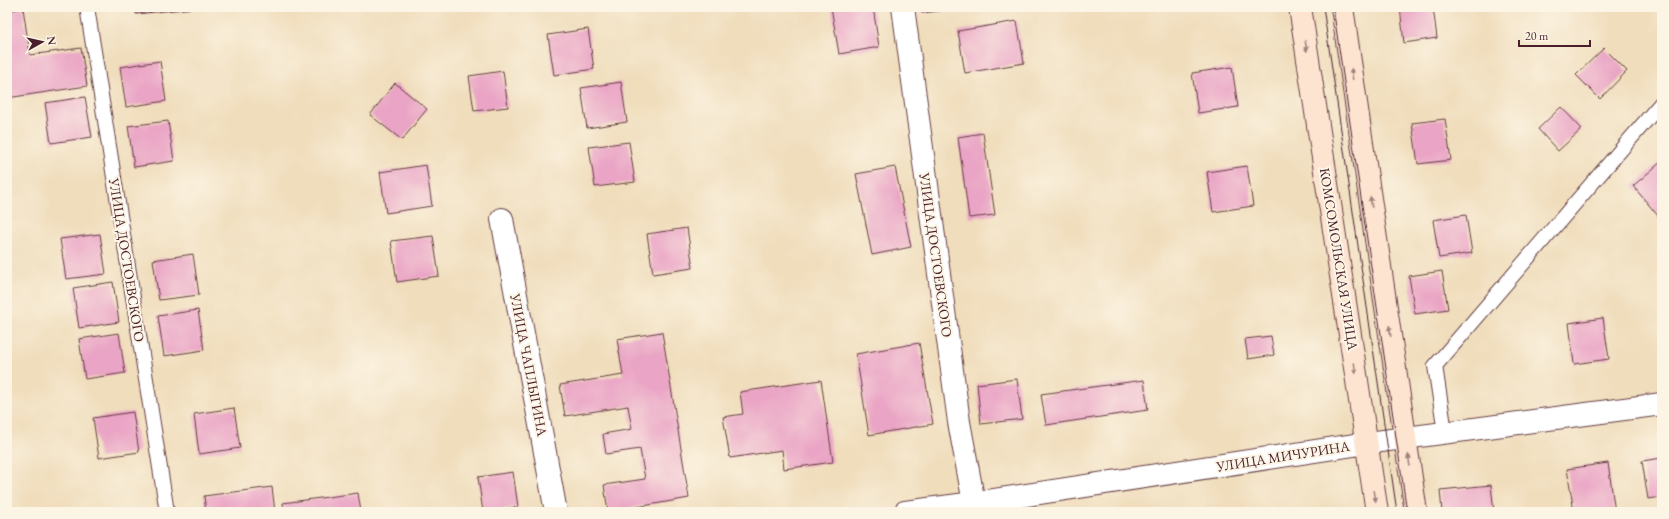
<svg xmlns="http://www.w3.org/2000/svg" width="1669" height="519" font-family="'EB Garamond',serif">
	<style>
		.building { fill: #eaa4c5 }
		.lines { fill: none; stroke-linecap: round; stroke-linejoin: round }
		.lane-casing { stroke: #633c41; stroke-width: 16 }
		.street-casing { stroke: #633c41; stroke-width: 24 }
		.secondary-casing { stroke: #633c41; stroke-width: 24 }
		.lane { stroke: #fff; stroke-width: 14 }
		.street { stroke: #fff; stroke-width: 22 }
		.secondary { stroke: #fde4d1; stroke-width: 22 }
		.tram { stroke: #4a1f2b; stroke-width: 1 }
		.oneway { fill: #a4827e }
		.labels { text-anchor: middle; dominant-baseline: central; stroke-width: 4; stroke-linejoin: round; paint-order: stroke }
		.street-label { font-size: 14px; fill: #4a1f2b; stroke: #fcf5e5 }
	</style>
	<rect width="100%" height="100%" fill="#fcf5e5"/>
	<filter id="ink" filterUnits="userSpaceOnUse"><feTurbulence type="fractalNoise" baseFrequency=".025" numOctaves="2"/><feDisplacementMap in="SourceGraphic" scale="8" xChannelSelector="R" yChannelSelector="G"/><feConvolveMatrix kernelMatrix="1 2 1 2 8 2 1 2 1" color-interpolation-filters="sRGB"/></filter>
	<filter id="wash" filterUnits="userSpaceOnUse"><feTurbulence type="fractalNoise" baseFrequency=".012" numOctaves="4" result="noise"/><feDisplacementMap in="SourceGraphic" scale="16" xChannelSelector="R" yChannelSelector="G"/><feGaussianBlur stdDeviation="0.9" result="paint"/><feColorMatrix in="noise" values="0 0 0 0 0 0 0 0 0 0 0 0 0 0 0 0 0 1.4 0 .05"/><feComposite in="paint" operator="in"/></filter>
	<g filter="url(#wash)">
		<rect width="100%" height="100%" fill="#f0ddbc"/>
		<g id="blocks">
			<g class="building">
				<path d="M136,7H195V8L136,14Z"/>
				<path d="M831,7H873L879,47L839,54Z"/>
				<path d="M921,7H947V10L922,13Z"/>
				<path d="M1400,7H1433L1437,38L1404,43Z"/>
				<path d="M23,8L30,55L81,48L87,86L7,98V11Z"/>
				<path d="M1017,21L1024,63L965,73L958,31Z"/>
				<path d="M588,29L594,69L554,75L548,35Z"/>
				<path d="M1604,48L1627,71L1600,99L1576,75Z"/>
				<path d="M160,61L166,101L126,107L120,67Z"/>
				<path d="M1232,67L1238,107L1198,113L1192,73Z"/>
				<path d="M503,71L508,107L474,111L469,76Z"/>
				<path d="M621,82L627,122L587,128L581,88Z"/>
				<path d="M395,83L427,109L402,140L370,115Z"/>
				<path d="M85,97L92,137L51,143L45,103Z"/>
				<path d="M1561,107L1582,129L1558,151L1538,129Z"/>
				<path d="M1445,119L1451,160L1418,164L1412,123Z"/>
				<path d="M168,121L174,161L134,167L128,126Z"/>
				<path d="M983,133L995,215L969,218L958,137Z"/>
				<path d="M629,142L635,182L595,187L589,147Z"/>
				<path d="M1662,161V214L1659,217L1633,186Z"/>
				<path d="M426,165L432,206L386,213L380,172Z"/>
				<path d="M1247,166L1253,206L1213,212L1207,172Z"/>
				<path d="M895,167L911,247L872,255L856,174Z"/>
				<path d="M1466,215L1472,253L1439,258L1433,220Z"/>
				<path d="M687,228L693,268L653,274L647,234Z"/>
				<path d="M100,234L106,274L66,279L60,239Z"/>
				<path d="M433,236L439,276L397,282L391,241Z"/>
				<path d="M193,254L199,295L159,300L153,260Z"/>
				<path d="M1442,271L1448,309L1415,314L1409,276Z"/>
				<path d="M113,282L119,322L79,328L73,288Z"/>
				<path d="M198,310L204,350L164,356L158,316Z"/>
				<path d="M1603,318L1609,359L1574,364L1569,323Z"/>
				<path d="M662,332L689,498L608,512L604,485L645,479L640,449L606,454L603,434L632,429L628,406L565,416L560,385L623,375L617,339Z"/>
				<path d="M119,333L125,373L85,379L79,339Z"/>
				<path d="M1271,336L1274,355L1248,359L1245,339Z"/>
				<path d="M919,343L933,424L869,435L856,354Z"/>
				<path d="M1017,379L1022,419L981,424L977,384Z"/>
				<path d="M821,380L833,462L784,469L782,450L730,458L723,417L743,414L740,392Z"/>
				<path d="M1144,380L1148,410L1046,425L1041,394Z"/>
				<path d="M234,408L240,448L199,454L194,414Z"/>
				<path d="M133,412L139,452L99,458L93,418Z"/>
				<path d="M1662,458V497L1648,499L1642,461Z"/>
				<path d="M1608,463L1615,512H1574L1567,469Z"/>
				<path d="M513,472L518,507L483,512L478,477Z"/>
				<path d="M1491,485L1494,512H1442L1440,490Z"/>
				<path d="M272,487L275,512H206L204,496Z"/>
				<path d="M358,493L361,512H284L283,503Z"/>
			</g>
		</g>
	</g>
	<g filter="url(#ink)">
		<use href="#blocks" fill-opacity="0" stroke="#633c41" stroke-width="1"/>
		<g class="lines">
			<defs>
				<g id="lane">
					<path d="M87,7L167,512"/>
					<path d="M1445,432L1435,366L1662,102"/>
				</g>
				<g id="street">
					<path d="M903,7L959,422L974,503"/>
					<path d="M502,219L556,512"/>
					<path d="M905,512L974,503L1367,443L1662,404"/>
				</g>
				<g id="secondary">
					<path d="M1300,7L1377,512"/>
					<path d="M1342,7L1416,512"/>
				</g>
			</defs>
			<use href="#lane" class="lane-casing"/>
			<use href="#street" class="street-casing"/>
			<use href="#secondary" class="secondary-casing"/>
			<use href="#lane" class="lane"/>
			<use href="#street" class="street"/>
			<use href="#secondary" class="secondary"/>
			<g class="tram">
				<path d="M1323,7L1397,512"/>
				<path d="M1333,7L1407,512"/>
			</g>
		</g>
		<defs><path id="oneway-solid" d="M-6-.8H1V-3.2L6.5 0L1 3.2V.8H-6Z"/></defs>
		<g class="oneway">
			<use href="#oneway-solid" transform="translate(1306 46) rotate(81)"/>
			<use href="#oneway-solid" transform="translate(1352 74) rotate(-98)"/>
			<use href="#oneway-solid" transform="translate(1371 202) rotate(-98)"/>
			<use href="#oneway-solid" transform="translate(1390 331) rotate(-98)"/>
			<use href="#oneway-solid" transform="translate(1355 368) rotate(81)"/>
			<use href="#oneway-solid" transform="translate(1409 460) rotate(-98)"/>
			<use href="#oneway-solid" transform="translate(1375 496) rotate(82)"/>
		</g>
	</g>
	<g class="labels">
		<g class="street-label">
			<text transform="translate(936 255) rotate(82)">УЛИЦА ДОСТОЕВСКОГО</text>
			<text transform="translate(1339 259) rotate(81)">КОМСОМОЛЬСКАЯ УЛИЦА</text>
			<text transform="translate(127 260) rotate(81)">УЛИЦА ДОСТОЕВСКОГО</text>
			<text transform="translate(529 365) rotate(79)">УЛИЦА ЧАПЛЫГИНА</text>
			<text transform="translate(1283 456) rotate(-9)">УЛИЦА МИЧУРИНА</text>
		</g>
	</g>
	<rect width="1669" height="519" fill="none" stroke="#fcf5e5" stroke-width="24"/>
	<g transform="translate(42 42) rotate(82)" stroke="#fcf5e5" stroke-width="3" paint-order="stroke">
	<path d="M0-3L7 15L0 10L-7 15Z" fill="#4a1f2b"/>
	<text y="-6" font-size="11" font-weight="bold" text-anchor="middle" fill="#4a1f2b">N</text>
	</g>
	<path d="M1519 40v6h71v-6" fill="none" stroke="#4a1f2b" stroke-width="2"/>
	<text x="1525" y="40" font-size="12" fill="#4a1f2b" stroke="#fcf5e5" stroke-width="3" paint-order="stroke">20 m</text>
</svg>
